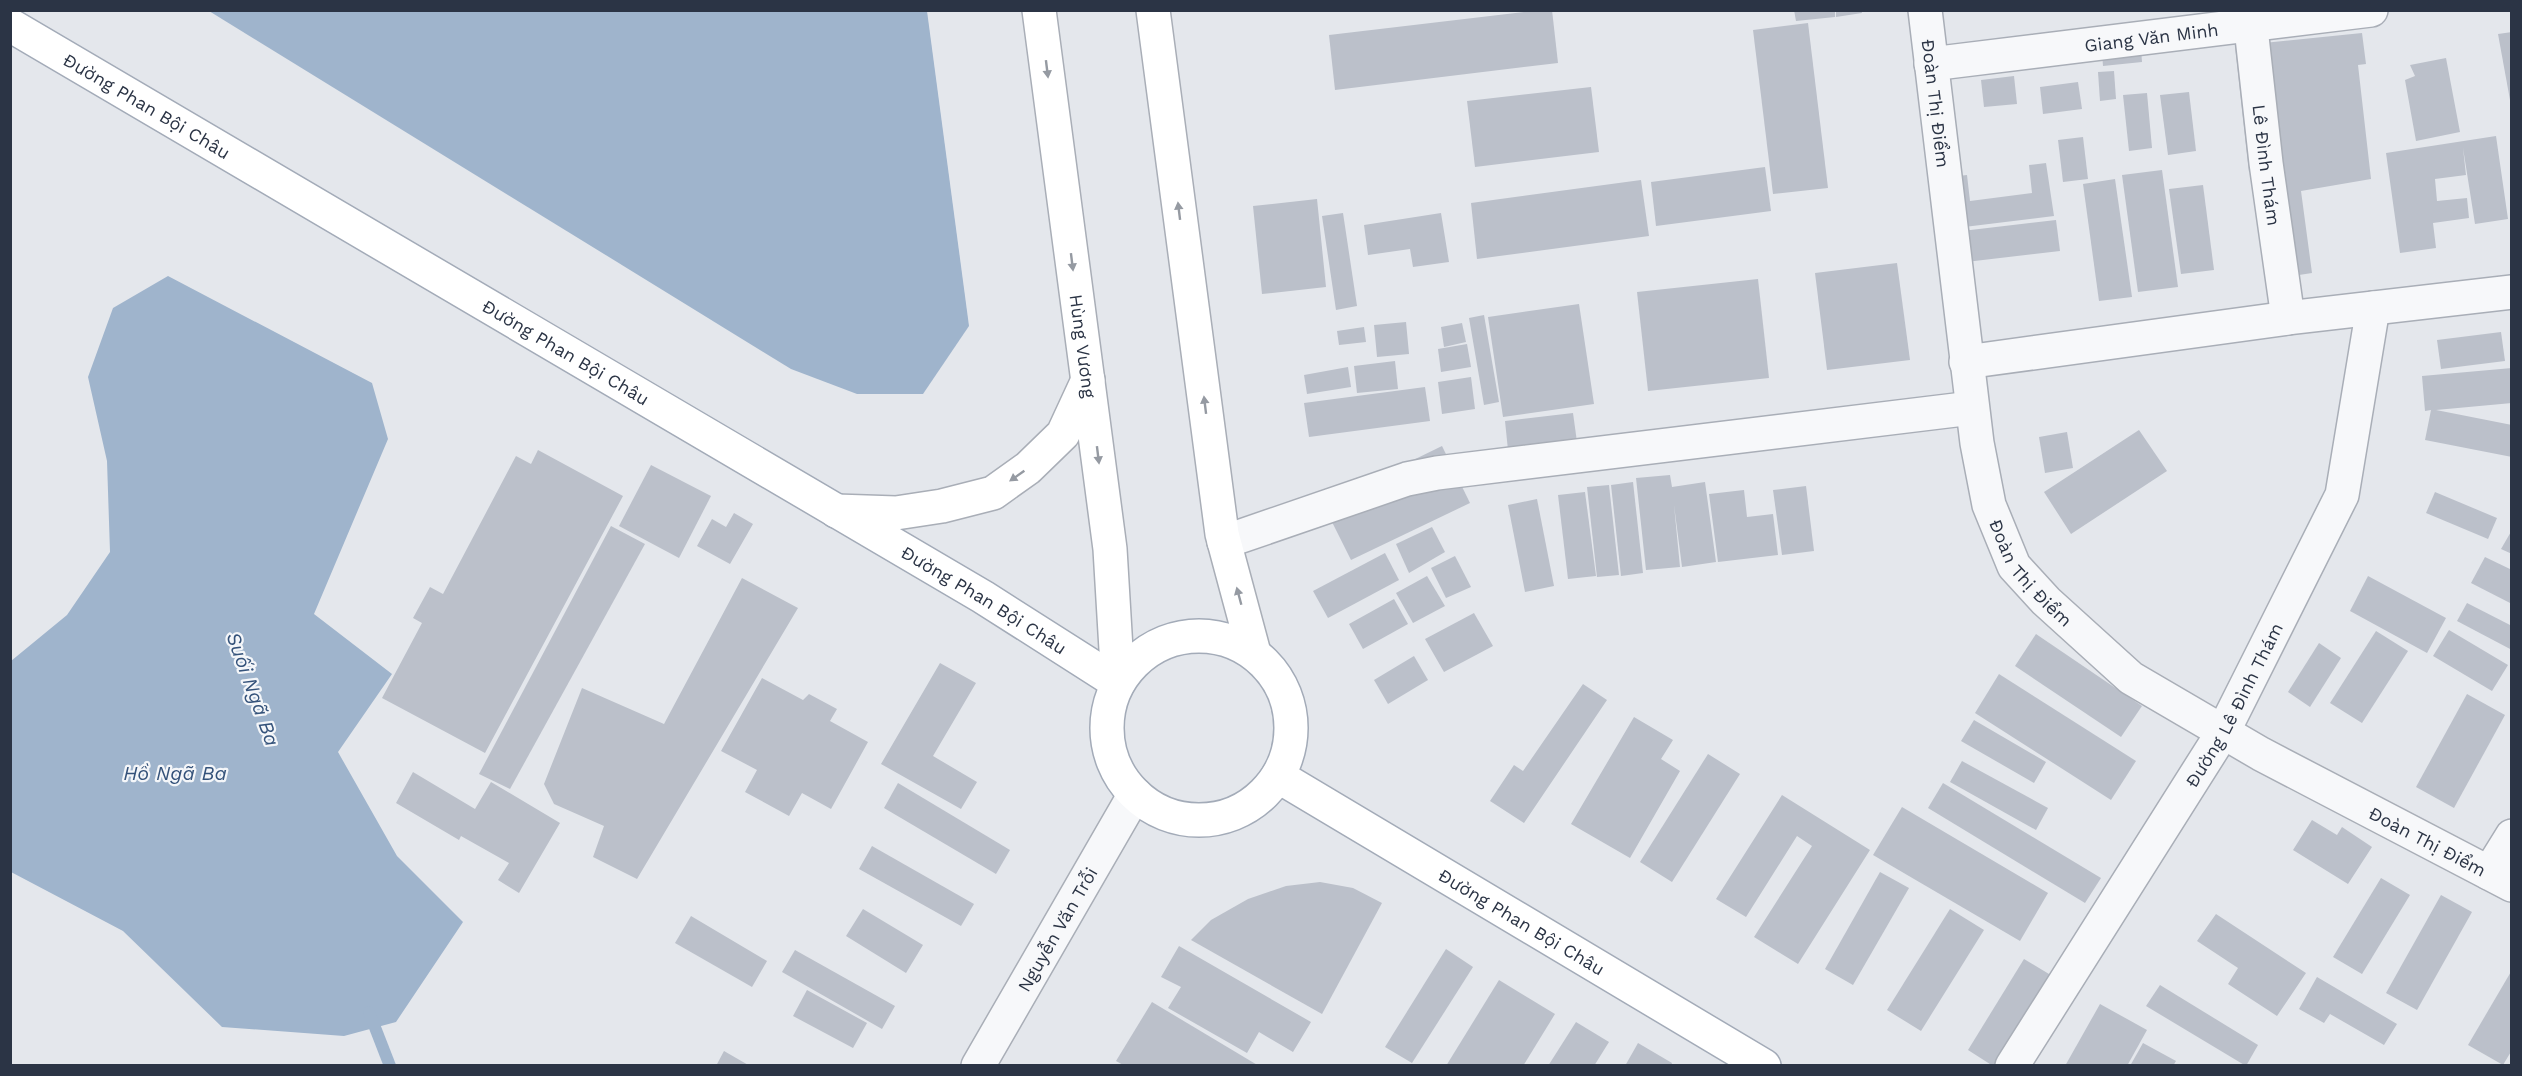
<svg xmlns="http://www.w3.org/2000/svg" width="2522" height="1076" font-family="'Work Sans',sans-serif">
	<style>
		.water { fill: #9fb4cc }
		.lines { fill: none; stroke-linecap: round; stroke-linejoin: round }
		.stream { stroke: #9fb4cc; stroke-width: 12 }
		.building { fill: #bbc0ca }
		.minor-casing { stroke: #a9aeb7; stroke-width: 36 }
		.tertiary-casing { stroke: #a9aeb7; stroke-width: 36 }
		.secondary-casing { stroke: #a9aeb7; stroke-width: 36 }
		.primary-casing { stroke: #a3abb8; stroke-width: 36 }
		.minor { stroke: #f7f8fa; stroke-width: 33 }
		.tertiary { stroke: #f7f8fa; stroke-width: 33 }
		.secondary { stroke: #fff; stroke-width: 33 }
		.primary { stroke: #fff; stroke-width: 33 }
		.oneway { fill: #959aa2 }
		.labels { text-anchor: middle; dominant-baseline: central; stroke-width: 4.5; stroke-linejoin: round; paint-order: stroke }
		.street-label { font-size: 18px; fill: #2b3445; stroke: #f4f6f9 }
		.water-label { font-size: 20px; font-style: italic; fill: #34527a; stroke: #f4f6f9 }
	</style>
	<rect width="100%" height="100%" fill="#e4e7ec"/>
	<g class="water">
		<path d="M209,11H927L969,326L923,394H857L791,369Z"/>
		<path d="M168,276L372,383L388,439L314,614L392,674L338,752L397,856L463,922L396,1022L344,1036L222,1027L123,931L11,872V661L67,615L110,552L107,461L88,377L113,308Z"/>
	</g>
	<g class="lines">
		<path class="stream" d="M369,1012L390,1066"/>
	</g>
	<g class="building">
		<path d="M1540,10H1552L1558,63L1335,90L1329,35Z"/>
		<path d="M1794,10H1835V17L1796,21Z"/>
		<path d="M1836,10H1861L1862,13L1836,17Z"/>
		<path d="M1808,23L1828,188L1773,194L1753,30Z"/>
		<path d="M2512,32V100H2510L2498,34Z"/>
		<path d="M2362,33L2366,64L2358,65L2371,179L2301,191L2312,273L2267,280L2252,172H2249L2235,46Z"/>
		<path d="M2141,49L2142,62L2103,66L2102,53Z"/>
		<path d="M2446,58L2460,132L2416,141L2405,80L2415,76L2410,65Z"/>
		<path d="M2114,71L2116,99L2100,101L2098,72Z"/>
		<path d="M2014,76L2017,104L1984,107L1981,80Z"/>
		<path d="M2078,82L2082,109L2043,114L2040,87Z"/>
		<path d="M1591,87L1599,152L1475,167L1467,101Z"/>
		<path d="M2189,92L2196,151L2168,155L2160,95Z"/>
		<path d="M2147,93L2152,148L2129,151L2123,95Z"/>
		<path d="M2496,136L2508,219L2475,224L2463,148L2466,175L2435,179L2437,201L2467,198L2469,218L2433,223L2436,248L2400,253L2386,153Z"/>
		<path d="M2083,137L2088,179L2063,182L2058,140Z"/>
		<path d="M2046,163L2054,216L1956,228L1949,177L1967,175L1970,201L2032,193L2029,165Z"/>
		<path d="M1765,167L1771,211L1656,226L1651,182Z"/>
		<path d="M2162,170L2178,287L2138,292L2122,175Z"/>
		<path d="M2115,179L2132,297L2099,301L2083,184Z"/>
		<path d="M1641,180L1649,236L1477,259L1471,203Z"/>
		<path d="M2203,185L2214,270L2181,274L2169,189Z"/>
		<path d="M1317,199L1326,287L1262,294L1253,206Z"/>
		<path d="M1343,213L1357,306L1336,310L1322,216Z"/>
		<path d="M1441,213L1449,262L1413,267L1410,249L1368,255L1364,225Z"/>
		<path d="M2056,220L2060,251L1966,262L1962,231Z"/>
		<path d="M1897,263L1910,360L1827,370L1815,273Z"/>
		<path d="M1758,279L1769,378L1648,391L1637,292Z"/>
		<path d="M1579,304L1594,404L1503,417L1488,317Z"/>
		<path d="M1484,315L1499,402L1484,405L1469,318Z"/>
		<path d="M1406,322L1409,354L1377,357L1374,325Z"/>
		<path d="M1462,323L1466,342L1444,347L1441,327Z"/>
		<path d="M1364,327L1366,342L1339,345L1337,331Z"/>
		<path d="M2501,332L2505,361L2441,369L2437,340Z"/>
		<path d="M1467,344L1471,367L1441,372L1438,349Z"/>
		<path d="M1395,361L1398,389L1357,393L1354,366Z"/>
		<path d="M1348,367L1351,387L1307,394L1304,375Z"/>
		<path d="M2512,368V403L2436,410L2512,425V457L2425,440L2431,410L2425,411L2422,376Z"/>
		<path d="M1471,377L1475,409L1442,414L1438,382Z"/>
		<path d="M1425,387L1430,421L1309,437L1304,403Z"/>
		<path d="M1573,413L1577,442L1508,450L1505,421Z"/>
		<path d="M2139,430L2167,471L2071,534L2044,492Z"/>
		<path d="M2067,432L2073,468L2045,473L2039,437Z"/>
		<path d="M1442,446L1470,503L1351,560L1323,504Z"/>
		<path d="M538,450L623,496L485,753L382,698L422,623L413,618L430,587L443,594L516,456L531,464Z"/>
		<path d="M651,465L711,496L679,558L619,526Z"/>
		<path d="M1670,475L1672,487L1705,482L1716,562L1682,567L1674,505L1680,567L1646,570L1636,478Z"/>
		<path d="M1633,482L1643,573L1621,576L1611,485Z"/>
		<path d="M1609,485L1619,575L1597,577L1587,487Z"/>
		<path d="M1806,486L1814,551L1782,555L1773,490Z"/>
		<path d="M1744,490L1747,517L1773,514L1778,555L1718,562L1709,494Z"/>
		<path d="M1585,492L1596,576L1568,579L1558,495Z"/>
		<path d="M2435,492L2497,518L2488,539L2426,513Z"/>
		<path d="M1537,499L1554,586L1525,592L1508,505Z"/>
		<path d="M734,513L753,524L730,564L697,546L712,519L726,527Z"/>
		<path d="M611,526L645,544L510,789L479,774Z"/>
		<path d="M1432,527L1445,552L1409,573L1396,544Z"/>
		<path d="M2512,530V554L2501,549Z"/>
		<path d="M1385,553L1399,580L1328,618L1313,591Z"/>
		<path d="M1455,556L1471,587L1446,598L1431,568Z"/>
		<path d="M2485,557L2512,570V604L2471,583Z"/>
		<path d="M1427,576L1445,606L1413,623L1396,593Z"/>
		<path d="M2368,576L2446,618L2427,653L2350,611Z"/>
		<path d="M742,578L798,608L637,879L593,857L604,826L554,804L544,784L582,688L664,724Z"/>
		<path d="M1394,599L1408,624L1363,649L1349,624Z"/>
		<path d="M2467,603L2512,626V650L2457,621Z"/>
		<path d="M1474,613L1493,646L1444,672L1425,639Z"/>
		<path d="M2449,630L2508,665L2492,691L2433,656Z"/>
		<path d="M2376,631L2408,651L2362,723L2330,703Z"/>
		<path d="M2036,634L2142,706L2121,737L2015,666Z"/>
		<path d="M2319,643L2341,658L2310,707L2288,692Z"/>
		<path d="M1414,656L1428,680L1388,704L1374,680Z"/>
		<path d="M940,663L976,683L933,756L977,782L961,809L881,764Z"/>
		<path d="M1999,674L2136,761L2111,800L1975,713Z"/>
		<path d="M762,678L803,700L809,694L837,709L830,721L868,742L831,809L802,793L789,816L745,792L757,770L721,751Z"/>
		<path d="M1583,684L1607,700L1524,823L1490,801L1514,765L1523,771Z"/>
		<path d="M2467,694L2505,715L2454,808L2416,787Z"/>
		<path d="M1634,717L1673,740L1661,759L1680,771L1630,858L1571,824Z"/>
		<path d="M1974,720L2046,762L2034,783L1961,741Z"/>
		<path d="M1708,754L1740,774L1672,882L1640,862Z"/>
		<path d="M1962,761L2048,808L2036,830L1950,782Z"/>
		<path d="M413,772L475,809L491,782L560,823L519,893L498,880L509,863L461,836L459,840L396,803Z"/>
		<path d="M898,783L1010,850L996,874L884,808Z"/>
		<path d="M1943,783L2101,878L2085,903L1928,808Z"/>
		<path d="M1782,795L1870,850L1798,964L1754,937L1812,846L1797,836L1746,917L1716,899Z"/>
		<path d="M1902,807L2048,893L2020,941L1873,855Z"/>
		<path d="M2312,820L2337,835L2342,827L2372,847L2348,884L2293,850Z"/>
		<path d="M872,846L974,904L961,926L859,869Z"/>
		<path d="M1880,872L1909,888L1853,985L1825,969Z"/>
		<path d="M2381,878L2410,895L2362,974L2333,957Z"/>
		<path d="M1320,882L1353,888L1382,903L1322,1014L1191,940L1211,920L1248,899L1286,886Z"/>
		<path d="M2441,895L2472,912L2417,1010L2386,993Z"/>
		<path d="M863,909L923,945L906,973L846,936Z"/>
		<path d="M1950,909L1984,930L1921,1031L1887,1010Z"/>
		<path d="M2216,914L2306,973L2277,1016L2228,984L2238,968L2197,941Z"/>
		<path d="M691,916L767,961L752,987L675,943Z"/>
		<path d="M1179,946L1311,1022L1293,1052L1259,1032L1247,1053L1168,1008L1181,987L1161,977Z"/>
		<path d="M1446,949L1473,967L1412,1063L1385,1047Z"/>
		<path d="M795,950L895,1006L882,1029L782,972Z"/>
		<path d="M2024,959L2054,977L1999,1066H1993L1968,1050Z"/>
		<path d="M2512,970V1050L2503,1065L2468,1045Z"/>
		<path d="M2317,977L2397,1024L2384,1045L2330,1014L2324,1023L2299,1009Z"/>
		<path d="M1499,980L1555,1014L1523,1066H1446Z"/>
		<path d="M2160,985L2258,1045L2246,1066L2146,1006Z"/>
		<path d="M807,990L867,1023L853,1048L793,1016Z"/>
		<path d="M1152,1002L1259,1066H1125L1116,1061Z"/>
		<path d="M2100,1004L2147,1030L2127,1066H2065Z"/>
		<path d="M1576,1022L1609,1042L1594,1066H1548Z"/>
		<path d="M1638,1043L1672,1063L1671,1066H1625Z"/>
		<path d="M2143,1043L2176,1061L2173,1066H2130Z"/>
		<path d="M724,1051L750,1066H716Z"/>
	</g>
	<g class="lines">
		<defs>
			<g id="minor">
				<path id="s1" d="M1925,10L1977,443L1989,505L2014,566L2046,601L2131,678L2261,754L2512,885"/>
				<path id="s2" d="M2249,10L2266,163L2288,318"/>
				<path id="s3" d="M1931,64L2371,10"/>
				<path d="M1966,362L2288,318L2512,292"/>
				<path d="M1224,542L1407,479L1437,473L1972,408"/>
				<path d="M2489,873L2512,836"/>
				<path id="s4" d="M2012,1066L2223,732L2342,495L2373,308"/>
			</g>
			<g id="tertiary">
				<path id="s5" d="M978,1066L1135,794"/>
			</g>
			<g id="secondary">
				<path id="s6" d="M1039,10L1110,549L1118,683"/>
				<path d="M1153,10L1222,534L1254,653"/>
				<path d="M836,511L896,513L942,506L993,493L1028,468L1063,434L1088,380"/>
			</g>
			<g id="primary">
				<path id="s7" d="M10,25L983,597L1118,683"/>
				<circle cx="1199" cy="728" r="92"/>
				<path id="s8" d="M1278,776L1764,1066"/>
			</g>
		</defs>
		<use href="#minor" class="minor-casing"/>
		<use href="#tertiary" class="tertiary-casing"/>
		<use href="#secondary" class="secondary-casing"/>
		<use href="#primary" class="primary-casing"/>
		<use href="#minor" class="minor"/>
		<use href="#tertiary" class="tertiary"/>
		<use href="#secondary" class="secondary"/>
		<use href="#primary" class="primary"/>
	</g>
	<defs><path id="oneway-solid" d="M-6-.8H1V-3.2L6.5 0L1 3.2V.8H-6Z" transform="scale(1.5)"/></defs>
	<g class="oneway">
		<use href="#oneway-solid" transform="translate(1047 69) rotate(83)"/>
		<use href="#oneway-solid" transform="translate(1179 211) rotate(-97)"/>
		<use href="#oneway-solid" transform="translate(1072 262) rotate(83)"/>
		<use href="#oneway-solid" transform="translate(1205 405) rotate(-97)"/>
		<use href="#oneway-solid" transform="translate(1098 455) rotate(83)"/>
		<use href="#oneway-solid" transform="translate(1017 476) rotate(145)"/>
		<use href="#oneway-solid" transform="translate(1239 596) rotate(-105)"/>
	</g>
	<g class="labels">
		<g class="street-label">
			<text stroke="none"><textPath href="#s3" startOffset="222">Giang Văn Minh</textPath></text>
			<text stroke="none"><textPath href="#s1" startOffset="94">Đoàn Thị Điểm</textPath></text>
			<text stroke="none"><textPath href="#s7" startOffset="159">Đường Phan Bội Châu</textPath></text>
			<text stroke="none"><textPath href="#s2" startOffset="156">Lê Đình Thám</textPath></text>
			<text stroke="none"><textPath href="#s6" startOffset="339">Hùng Vương</textPath></text>
			<text stroke="none"><textPath href="#s7" startOffset="645">Đường Phan Bội Châu</textPath></text>
			<text stroke="none"><textPath href="#s1" startOffset="580">Đoàn Thị Điểm</textPath></text>
			<text stroke="none"><textPath href="#s7" startOffset="1131">Đường Phan Bội Châu</textPath></text>
			<text stroke="none"><textPath href="#s4" startOffset="424">Đường Lê Đình Thám</textPath></text>
			<text stroke="none"><textPath href="#s1" startOffset="1066">Đoàn Thị Điểm</textPath></text>
			<text stroke="none"><textPath href="#s8" startOffset="284">Đường Phan Bội Châu</textPath></text>
			<text stroke="none"><textPath href="#s5" startOffset="158">Nguyễn Văn Trỗi</textPath></text>
		</g>
		<g class="water-label">
			<text transform="translate(253 689) rotate(70)">Suối Ngã Ba</text>
			<text x="175" y="773">Hồ Ngã Ba</text>
		</g>
	</g>
	<rect width="2522" height="1076" fill="none" stroke="#2b3445" stroke-width="24"/>
</svg>
